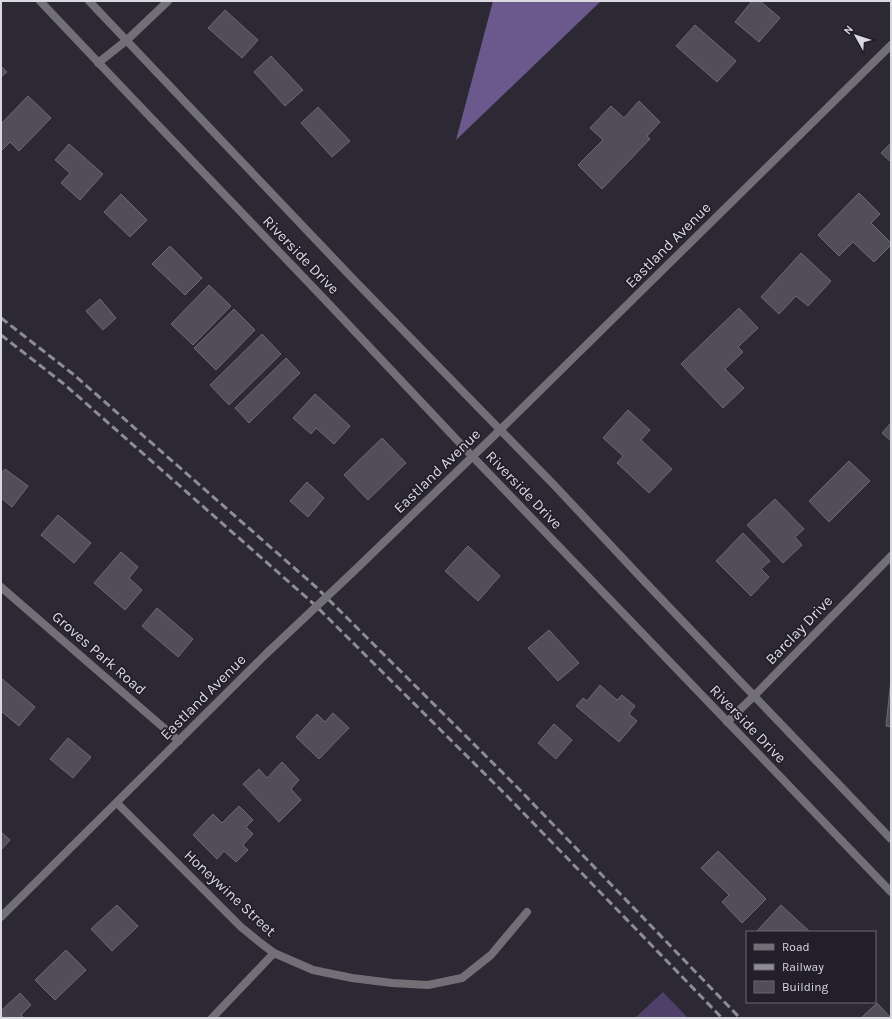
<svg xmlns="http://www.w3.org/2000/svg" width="892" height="1019" font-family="Karla,sans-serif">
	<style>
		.green { fill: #4e4068 }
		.forest { fill: #6b598e }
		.building { fill: #514d59; stroke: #6d6a76 }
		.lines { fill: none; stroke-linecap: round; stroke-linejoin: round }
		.service { stroke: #727076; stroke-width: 8 }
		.minor { stroke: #727076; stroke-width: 8 }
		.tertiary { stroke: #727076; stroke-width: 8 }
		.rail { stroke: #8e8c95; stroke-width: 3; stroke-dasharray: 8 4; stroke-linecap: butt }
		.tertiary-bridge { stroke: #727076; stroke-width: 8 }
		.labels { text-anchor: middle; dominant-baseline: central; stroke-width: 3.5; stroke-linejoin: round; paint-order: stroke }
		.street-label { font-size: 15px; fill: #dbd9e0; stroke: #231f2a }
	</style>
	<rect width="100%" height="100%" fill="#2c2934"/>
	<path class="green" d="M663,992L688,1018H635Z"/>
	<path class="forest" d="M493,1H601L456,140Z"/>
	<g class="building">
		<path d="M752,1H760L780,18L759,42L735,22Z"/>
		<path d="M225,10L258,40L242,58L208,28Z"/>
		<path d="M695,25L736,61L717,82L676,46Z"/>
		<path d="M271,56L303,90L285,106L254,72Z"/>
		<path d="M1,66L7,72L1,77Z"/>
		<path d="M28,96L51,118L19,151L10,142L1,151V124Z"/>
		<path d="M639,101L660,122L647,136L650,139L602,189L578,165L603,140L590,128L611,106L624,118Z"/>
		<path d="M318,107L350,141L332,157L301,123Z"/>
		<path d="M891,143V162L881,153Z"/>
		<path d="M69,144L103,174L80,200L61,183L70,173L55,160Z"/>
		<path d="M859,193L880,214L871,223L891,243V245L874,262L853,242L839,256L818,235Z"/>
		<path d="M121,194L147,220L130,237L104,212Z"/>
		<path d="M170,246L202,278L185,295L152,264Z"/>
		<path d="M801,253L831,281L808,306L796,296L779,314L761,297Z"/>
		<path d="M209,285L231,306L193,345L171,324Z"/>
		<path d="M100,299L116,318L103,330L86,311Z"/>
		<path d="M739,308L758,328L738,347L743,352L725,369L744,388L723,408L681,364Z"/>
		<path d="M234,309L255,330L216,370L194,348Z"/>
		<path d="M262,334L281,354L229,405L210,385Z"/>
		<path d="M286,358L300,373L249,423L235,408Z"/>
		<path d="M315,394L350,426L334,444L316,428L311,434L293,418Z"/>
		<path d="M628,410L650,430L641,440L672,469L649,493L617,463L623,456L603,438Z"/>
		<path d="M891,423V441L882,433Z"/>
		<path d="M382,438L406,463L368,500L344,475Z"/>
		<path d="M849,461L870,481L829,522L809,501Z"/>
		<path d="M5,469L28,486L12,507L1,498V474Z"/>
		<path d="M307,482L324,498L308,517L290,501Z"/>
		<path d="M775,499L804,529L795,537L802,545L783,563L747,525Z"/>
		<path d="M58,515L91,543L74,563L41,535Z"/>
		<path d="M743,533L770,561L761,569L769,577L751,596L716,561Z"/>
		<path d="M468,546L500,576L478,601L445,571Z"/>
		<path d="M121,552L138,567L129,578L142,590L125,610L94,583Z"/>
		<path d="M157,608L193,639L178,657L142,626Z"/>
		<path d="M549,630L579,663L558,681L528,648Z"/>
		<path d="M1,678L35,707L19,726L1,711Z"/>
		<path d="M891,679V727L886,726Z"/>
		<path d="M600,685L617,700L622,695L635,706L629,714L637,721L619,742L576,706L583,698L587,701Z"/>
		<path d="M333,713L349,728L319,759L296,737L317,714L325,722Z"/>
		<path d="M554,724L572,740L556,759L538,743Z"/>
		<path d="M68,738L91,757L73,778L50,759Z"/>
		<path d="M282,762L299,780L291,789L301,800L279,822L243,784L259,769L267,778Z"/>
		<path d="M239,806L253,820L246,827L253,834L243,845L248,850L236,862L224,851L217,859L193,835L213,814L222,823Z"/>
		<path d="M1,832L10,840L1,850Z"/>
		<path d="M718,851L766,899L742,923L722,902L729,895L701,868Z"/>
		<path d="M117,905L138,926L112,951L91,929Z"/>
		<path d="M781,905L809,931L808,932H756Z"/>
		<path d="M66,950L86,970L55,1000L35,980Z"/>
		<path d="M20,993L31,1005L21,1015L24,1018H1V1011Z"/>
		<path d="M877,1003L891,1018H861Z"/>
	</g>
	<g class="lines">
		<path class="service" d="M212,1018L274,953"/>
		<g class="minor">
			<path d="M98,63L127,40L168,1"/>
			<path d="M1,587L179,741"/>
			<path d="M117,803L241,927L262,944L274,953L313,970L352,978L392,983L428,985L462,978L491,955L527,912"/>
		</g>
		<g class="tertiary">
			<path d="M40,1L133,99L329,304L472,456L891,892"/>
			<path d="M89,1L355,281L556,487L646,583L891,839"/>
			<path d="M354,571L501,429L891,45"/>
			<path d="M727,722L754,696L891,556"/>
			<path d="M1,917L267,653"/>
		</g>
		<g class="rail">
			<path d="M1,318L73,374L316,587L516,786L740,1018"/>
			<path d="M1,335L64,384L315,605L508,797L722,1018"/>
		</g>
		<path class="tertiary-bridge" d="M267,653L354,571"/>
	</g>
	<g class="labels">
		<g class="street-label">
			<text transform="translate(668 245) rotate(-45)">Eastland Avenue</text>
			<text transform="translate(301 255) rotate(46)">Riverside Drive</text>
			<text transform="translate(437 471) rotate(-44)">Eastland Avenue</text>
			<text transform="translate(524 490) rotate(46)">Riverside Drive</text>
			<text transform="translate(799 630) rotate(-46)">Barclay Drive</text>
			<text transform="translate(99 653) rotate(41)">Groves Park Road</text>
			<text transform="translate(203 697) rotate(-45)">Eastland Avenue</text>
			<text transform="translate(748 724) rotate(46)">Riverside Drive</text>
			<text transform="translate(230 893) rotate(43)">Honeywine Street</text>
		</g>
	</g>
	<rect width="892" height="1019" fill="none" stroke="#dbd9e0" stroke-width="4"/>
	<rect x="746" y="931" width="130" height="72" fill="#231f2a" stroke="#6d6973"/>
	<rect x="754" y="944" width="20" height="6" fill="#727076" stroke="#6d6973"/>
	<text x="782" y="951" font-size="12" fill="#dbd9e0">Road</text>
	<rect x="754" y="964" width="20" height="6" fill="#8e8c95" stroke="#6d6973"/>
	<text x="782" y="971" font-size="12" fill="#dbd9e0">Railway</text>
	<rect x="754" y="981" width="20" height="12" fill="#514d59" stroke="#6d6973"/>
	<text x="782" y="991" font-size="12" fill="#dbd9e0">Building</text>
	<g transform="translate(856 36) rotate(309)" stroke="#231f2a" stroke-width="3" paint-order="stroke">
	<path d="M0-3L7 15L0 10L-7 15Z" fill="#dbd9e0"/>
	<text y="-6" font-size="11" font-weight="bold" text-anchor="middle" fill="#dbd9e0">N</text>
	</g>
</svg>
